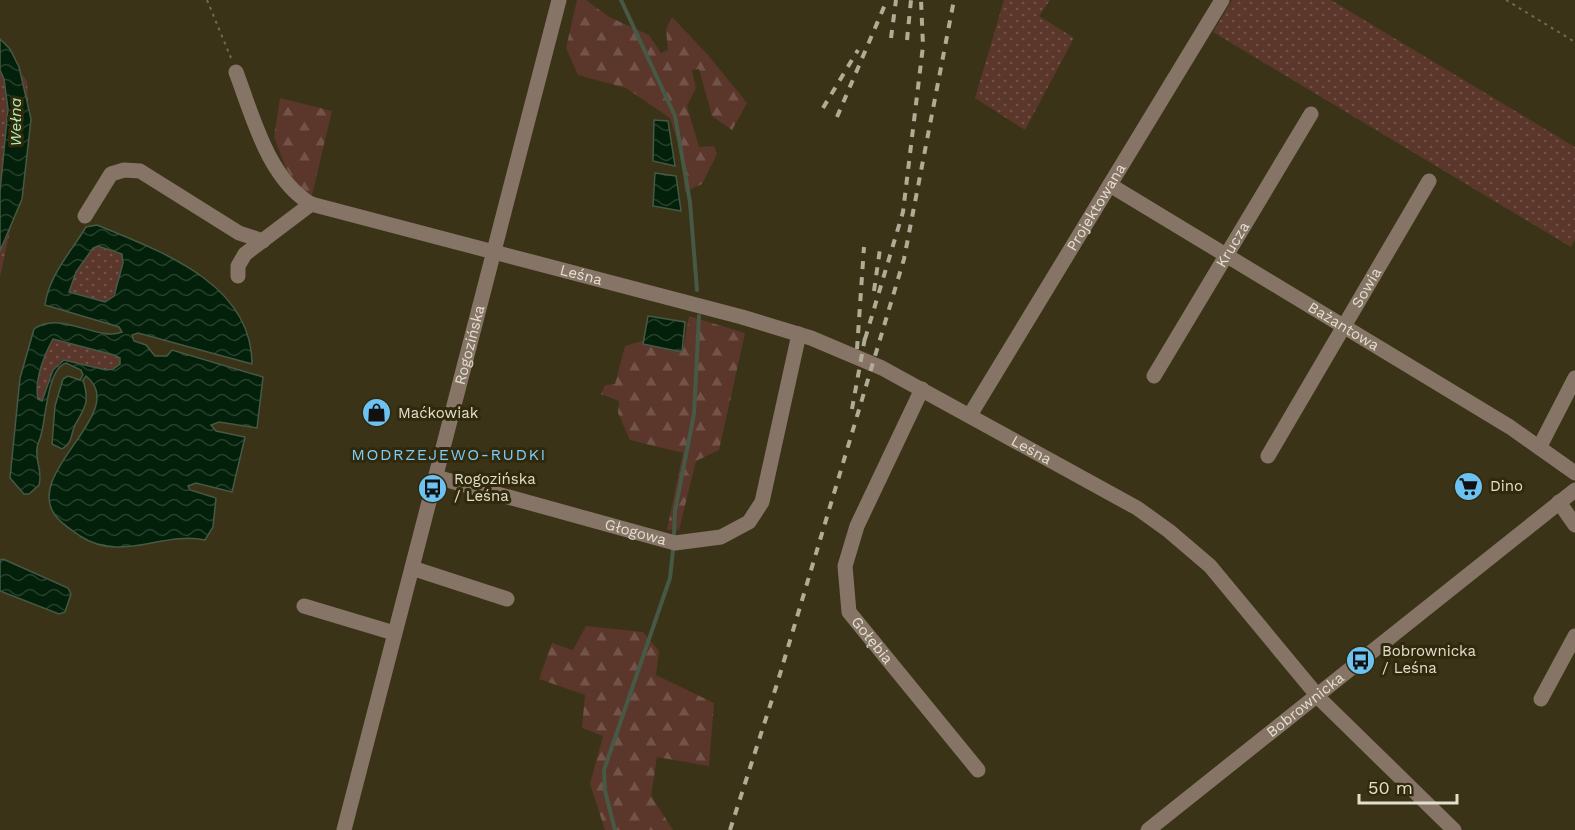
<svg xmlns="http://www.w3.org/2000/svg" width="1575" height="830" font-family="'Work Sans',sans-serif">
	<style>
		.grass { fill: url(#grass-dots) }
		.forest { fill: url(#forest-firs) }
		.water { fill: url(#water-waves); stroke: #465945; stroke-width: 1.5; fill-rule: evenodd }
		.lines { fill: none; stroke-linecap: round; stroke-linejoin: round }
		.stream { stroke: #465945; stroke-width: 4 }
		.path { stroke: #706a51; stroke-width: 2; stroke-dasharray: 3 4.5; stroke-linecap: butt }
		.minor { stroke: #867566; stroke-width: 15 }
		.rail { stroke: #b1ac97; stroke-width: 4; stroke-dasharray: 8 8; stroke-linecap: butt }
		.labels { text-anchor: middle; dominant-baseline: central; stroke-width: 6; stroke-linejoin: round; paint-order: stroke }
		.street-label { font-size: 15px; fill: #e3dfce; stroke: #31290c }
		.poi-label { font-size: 15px; fill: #e3dfce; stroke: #31290c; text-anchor: start }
		.water-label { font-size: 16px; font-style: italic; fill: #acefb8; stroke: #31290c }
		.neighbourhood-label { font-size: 16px; letter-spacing: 1.5px; fill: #7ccbf8; stroke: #31290c }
	</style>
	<defs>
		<pattern id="grass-dots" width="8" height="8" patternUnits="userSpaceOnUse" patternTransform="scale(1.5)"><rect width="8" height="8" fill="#5b362b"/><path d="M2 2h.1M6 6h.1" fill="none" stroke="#725349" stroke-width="1.8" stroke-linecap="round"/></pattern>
		<pattern id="forest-firs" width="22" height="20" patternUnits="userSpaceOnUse" patternTransform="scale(1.5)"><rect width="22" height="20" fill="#5b362b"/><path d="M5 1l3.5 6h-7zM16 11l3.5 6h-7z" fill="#725349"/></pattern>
		<pattern id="water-waves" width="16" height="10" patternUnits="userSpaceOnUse" patternTransform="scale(1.5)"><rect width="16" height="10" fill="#02200a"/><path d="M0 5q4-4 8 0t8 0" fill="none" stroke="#27402c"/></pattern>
	</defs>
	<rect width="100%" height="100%" fill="#3b3317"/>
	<g class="grass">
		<path d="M1004,0H1050L1039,16L1074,38L1025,130L975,98Z"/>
		<path d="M1232,0H1331L1575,147V240L1571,247L1213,32Z"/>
		<path d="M0,47L27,81L30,139L0,277Z"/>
		<path d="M98,246L122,254C125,271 120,292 105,302L69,292L76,272L93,247Z"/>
		<path d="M53,339L114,355L120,358V364C103,379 79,358 59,362L42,401L37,399C34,381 44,355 53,339Z"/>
	</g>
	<g class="forest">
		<path d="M577,0H586L609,17L649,35L661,53L668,50L666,29L672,17L708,55L747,103L732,130L712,116L699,69L692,70L696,88L687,106L699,147L714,146L717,154L702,184L685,192L682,155L670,118L626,88L578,75L566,48Z"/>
		<path d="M280,98L332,111L312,195L298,188L286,168L274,137Z"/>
		<path d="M689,316L745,333L719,450L696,461L679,530H667L683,453L630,440L618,413L619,401L601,394L605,385L615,384L625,346L642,341L683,350Z"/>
		<path d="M586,626L643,632L659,651L656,675L714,703L709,766L657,757L651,796L673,830H605L590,784L603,736L582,728L585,695L539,679L552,643L573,650Z"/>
	</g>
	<g class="water">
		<path d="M0,39L10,49L19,67L31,119L22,199L0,251V192L8,109L4,79L0,70Z"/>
		<path d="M654,120L668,121L675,166L653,161Z"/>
		<path d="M655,173L676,176L681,211L653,206Z"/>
		<path d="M97,225C160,251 252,283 252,364L138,333L132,335L134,341L146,345L155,356H167L172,350L263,377L257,428L219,422L211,425L216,431L245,437L232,492L196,483L188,486L190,490L216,498L213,527L205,540C162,531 121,563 80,536C72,530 61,524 55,515C23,472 131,411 86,376L83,380C90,403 85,407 75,425C70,435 74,441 62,449L52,444L55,406L63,379L68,376L80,380L83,375L81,370L66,363C47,369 46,419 41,435C40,440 37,444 37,448C35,461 43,471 39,485L29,494H24L10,478L20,378L34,329C61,310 98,342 122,332L119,327L45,305C49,275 71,252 86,227ZM98,246L122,254L123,263L114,296L105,302L69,292L76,272L93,248ZM53,339L114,355L120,358V364L113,369L106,370L64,360L53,370L42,401L38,399C34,381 44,355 53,339Z"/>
		<path d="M648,316L685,322L682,352L643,344Z"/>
		<path d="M3,559L68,588L71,594L65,612L59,614L0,591V560Z"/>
	</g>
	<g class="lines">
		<g class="stream">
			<path d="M621,0L675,116L690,202L697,290"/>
			<path d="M674,534L675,511L694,414L699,316"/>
			<path d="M615,830L605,791L604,770L670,578L673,550"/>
		</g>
		<g class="path">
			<path d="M207,0L231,58"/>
			<path d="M1506,0L1575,42"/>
		</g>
		<g class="minor">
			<path id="s1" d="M236,72C253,117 268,178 311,204L742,317L811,338L882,368L1137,508L1169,531L1210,566L1321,700L1454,830"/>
			<path id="s2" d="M1110,185L1510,427L1575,473"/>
			<path d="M85,216L111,174L124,170L140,171L239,233L263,241"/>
			<path d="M238,276V266L245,254L311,204"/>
			<path id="s3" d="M1154,376L1311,114"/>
			<path id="s4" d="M922,389L857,526L845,566L849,612L978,770"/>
			<path id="s5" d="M970,415L1222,0"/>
			<path d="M1540,446L1575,378"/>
			<path id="s6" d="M1268,456L1429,181"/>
			<path id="s7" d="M436,477L675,543L721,537L749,522L762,502L799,334"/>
			<path d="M1559,502L1575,525"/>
			<path d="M412,568L507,599"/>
			<path d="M304,606L394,633"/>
			<path d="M1541,699L1575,636"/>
			<path id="s8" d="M344,830L559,0"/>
			<path id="s9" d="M1148,830L1575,490"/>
		</g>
		<g class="rail">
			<path d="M891,38L896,0"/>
			<path d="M907,40L911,0"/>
			<path d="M823,108L858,50"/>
			<path d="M837,117L887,0"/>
			<path d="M874,291L880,249"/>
			<path d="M865,339L903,212L923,46L921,0"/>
			<path d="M857,349L864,247"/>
			<path d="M852,409L866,332"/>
			<path d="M730,830L777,684L904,259L954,0"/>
		</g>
	</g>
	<defs>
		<symbol id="shop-disc" viewBox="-11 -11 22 22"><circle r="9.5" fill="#6cc3f2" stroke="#31290c"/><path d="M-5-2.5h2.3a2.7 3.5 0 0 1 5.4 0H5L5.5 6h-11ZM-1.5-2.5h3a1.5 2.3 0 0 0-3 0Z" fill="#111"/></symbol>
		<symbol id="supermarket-disc" viewBox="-11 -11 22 22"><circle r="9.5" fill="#6cc3f2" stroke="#31290c"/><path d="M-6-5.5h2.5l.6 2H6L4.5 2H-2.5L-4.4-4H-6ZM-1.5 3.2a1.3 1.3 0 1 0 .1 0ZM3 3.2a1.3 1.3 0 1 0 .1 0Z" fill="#111"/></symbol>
		<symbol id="bus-disc" viewBox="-11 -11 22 22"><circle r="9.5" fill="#6cc3f2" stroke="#31290c"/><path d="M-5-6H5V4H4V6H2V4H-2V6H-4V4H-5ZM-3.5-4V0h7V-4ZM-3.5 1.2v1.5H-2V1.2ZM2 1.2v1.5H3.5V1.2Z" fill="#111"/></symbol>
	</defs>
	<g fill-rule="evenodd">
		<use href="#shop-disc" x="360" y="396" width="33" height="33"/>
		<use href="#supermarket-disc" x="1452" y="470" width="33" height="33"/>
		<use href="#bus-disc" x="416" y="472" width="33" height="33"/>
		<use href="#bus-disc" x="1344" y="644" width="33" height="33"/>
	</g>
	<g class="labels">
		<g class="street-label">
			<text stroke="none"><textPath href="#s5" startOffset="243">Projektowana</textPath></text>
			<text stroke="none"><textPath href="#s3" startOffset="153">Krucza</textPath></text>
			<text stroke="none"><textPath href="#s1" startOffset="434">Leśna</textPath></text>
			<text stroke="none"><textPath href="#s6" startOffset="195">Sowia</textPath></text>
			<text stroke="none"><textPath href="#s2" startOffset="273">Bażantowa</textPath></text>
			<text stroke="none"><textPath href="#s8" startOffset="501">Rogozińska</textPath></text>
			<text stroke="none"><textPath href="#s1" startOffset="920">Leśna</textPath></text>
			<text stroke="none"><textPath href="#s7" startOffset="207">Głogowa</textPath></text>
			<text stroke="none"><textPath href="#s4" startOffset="276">Gołębia</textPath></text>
			<text stroke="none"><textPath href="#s9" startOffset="201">Bobrownicka</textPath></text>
		</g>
		<g class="poi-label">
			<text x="398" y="413">Maćkowiak</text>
			<text x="454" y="479">Rogozińska<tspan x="454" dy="17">/ Leśna</tspan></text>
			<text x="1490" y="486">Dino</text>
			<text x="1382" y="651">Bobrownicka<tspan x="1382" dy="17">/ Leśna</tspan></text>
		</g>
		<g class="water-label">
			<text transform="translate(15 122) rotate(-90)">Wełna</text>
		</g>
		<g class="neighbourhood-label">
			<text x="449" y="454">MODRZEJEWO-RUDKI</text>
		</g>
	</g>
	<path d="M1359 794v9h98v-9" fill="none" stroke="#e3dfce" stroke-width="3"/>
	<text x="1368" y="794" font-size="18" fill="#e3dfce" stroke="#31290c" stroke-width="4.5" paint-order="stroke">50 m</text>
</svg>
